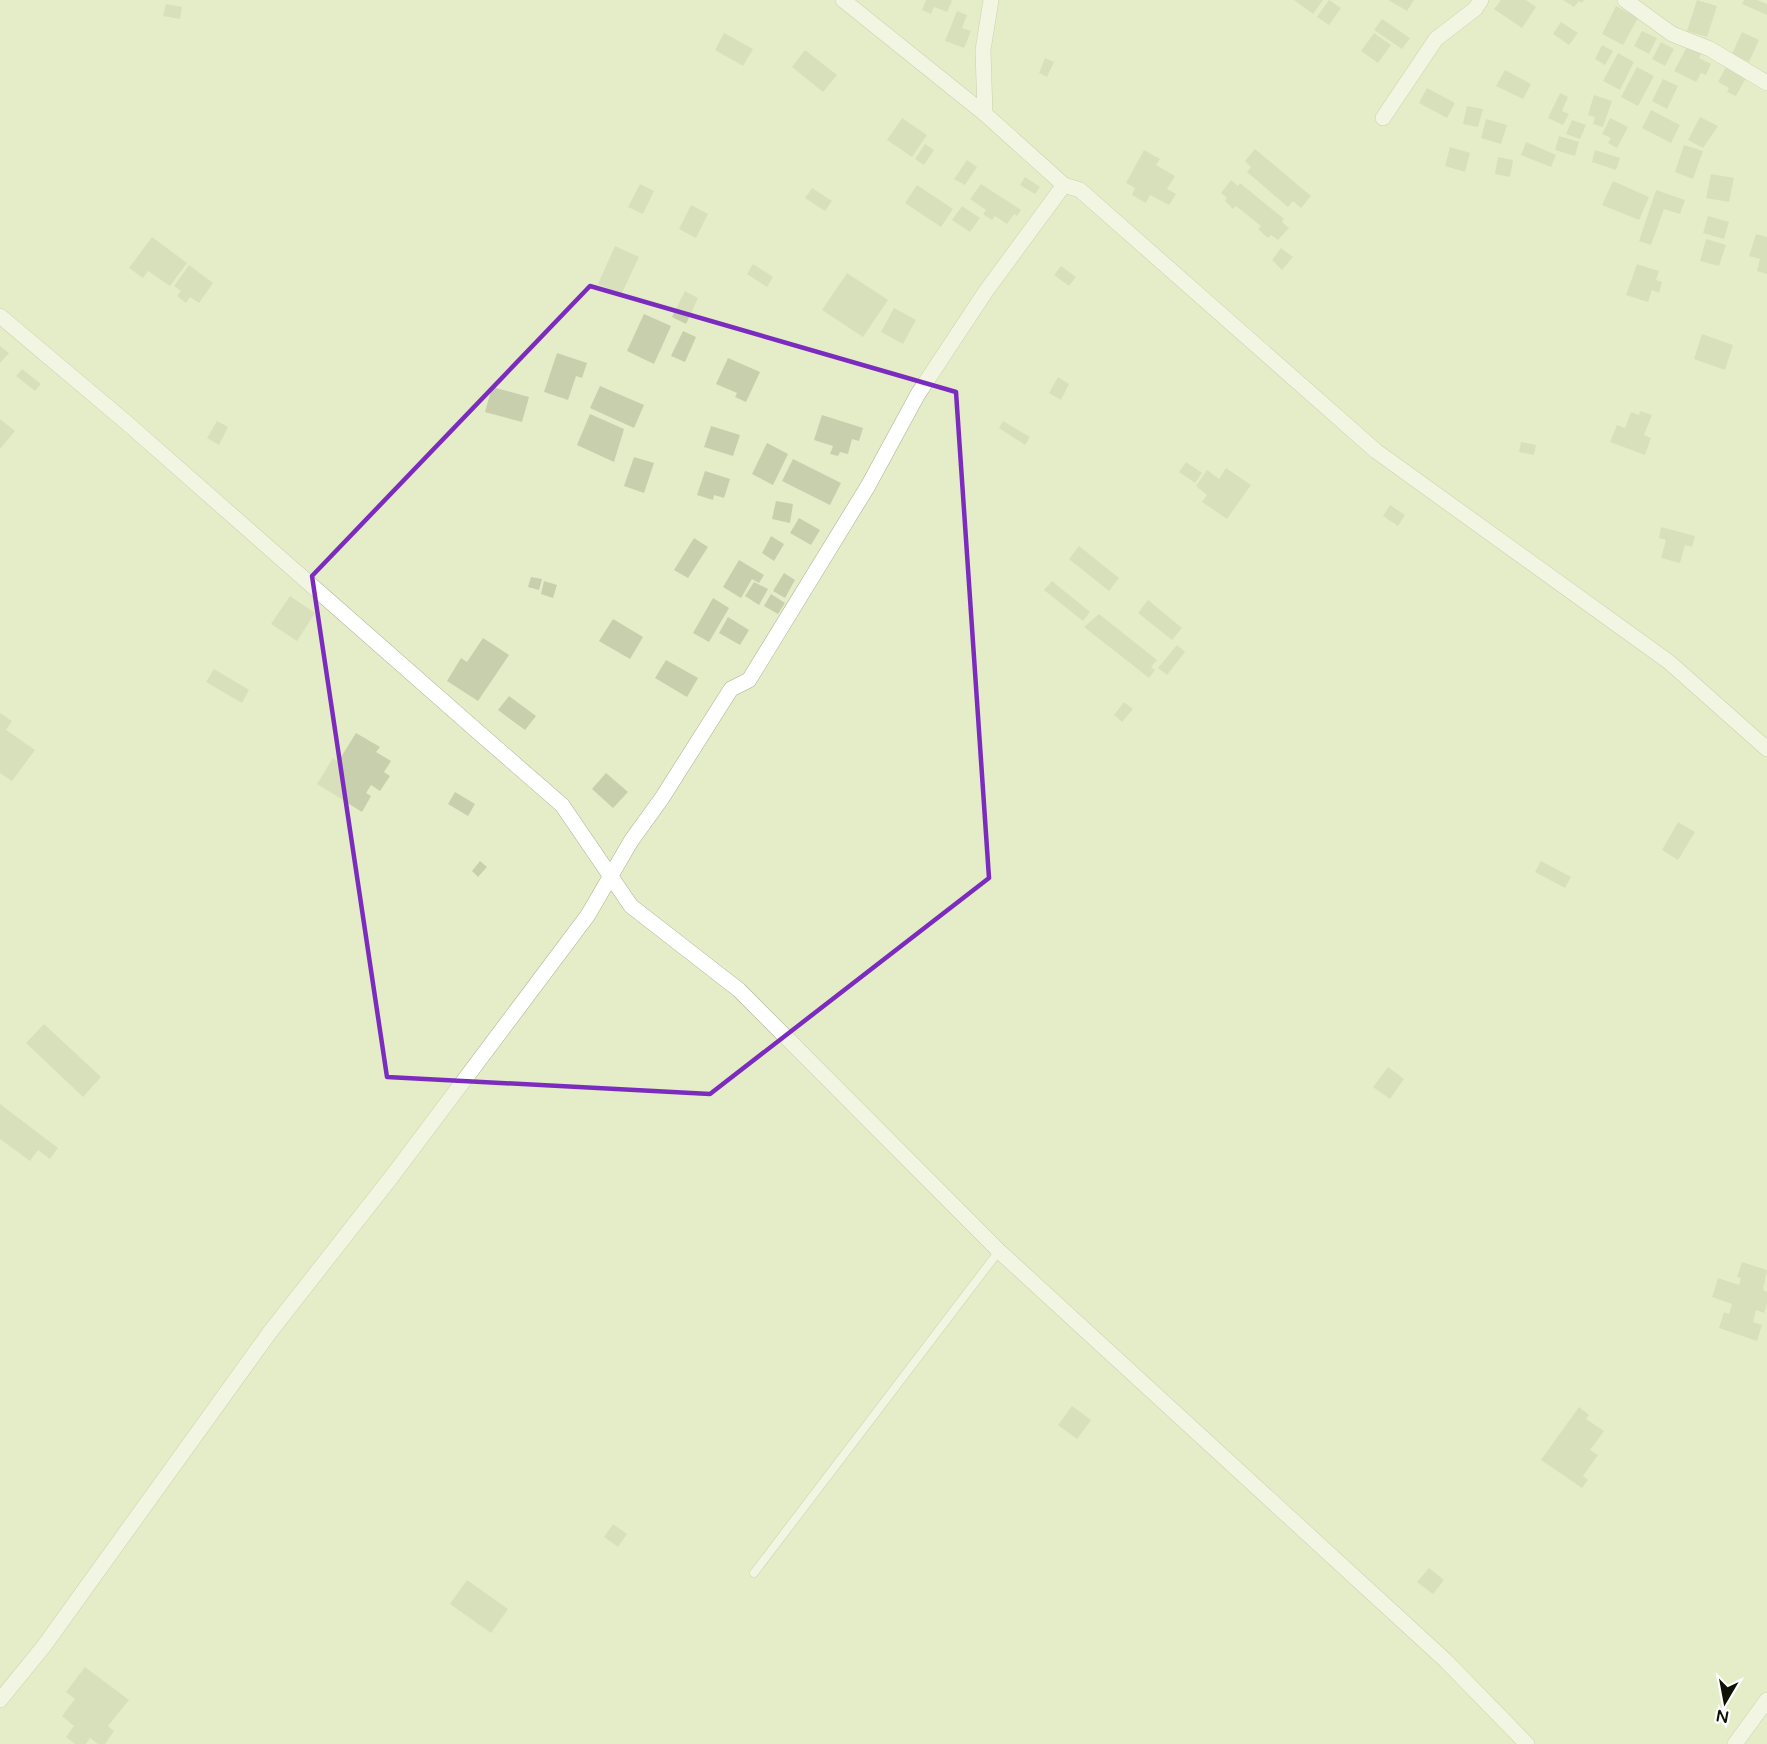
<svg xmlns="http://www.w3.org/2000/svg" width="1767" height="1744" font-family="'Varela Round',sans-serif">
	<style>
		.building { fill: #c8cfac }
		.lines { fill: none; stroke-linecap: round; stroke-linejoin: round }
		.service-casing { stroke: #aab08d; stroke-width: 9 }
		.minor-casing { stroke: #aab08d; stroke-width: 16 }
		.service { stroke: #fff; stroke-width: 8 }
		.minor { stroke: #fff; stroke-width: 15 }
		.marked { fill: none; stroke: #7b2cbf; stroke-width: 4.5; stroke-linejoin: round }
	</style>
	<rect width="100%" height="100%" fill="#e5ecc8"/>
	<g class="building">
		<path d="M926,0H950L952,1L947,12L934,7L931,14L922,10Z"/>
		<path d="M1294,0H1323L1313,14Z"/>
		<path d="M1329,0L1341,8L1329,25L1317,17Z"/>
		<path d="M1388,0H1414L1407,11Z"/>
		<path d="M1501,0H1526L1536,7L1522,28L1494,9Z"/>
		<path d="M1563,0H1584L1582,3L1579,1L1574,7Z"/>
		<path d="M1697,0L1717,6L1707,37L1687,31Z"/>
		<path d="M1744,0H1757L1767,4V15L1742,4Z"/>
		<path d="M166,4L182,7L180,19L163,16Z"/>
		<path d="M1616,6L1638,18L1623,45L1602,34Z"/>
		<path d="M957,11L967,15L962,28L971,31L964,48L945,41Z"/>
		<path d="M1382,19L1410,38L1402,49L1374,30Z"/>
		<path d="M1561,22L1578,33L1569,45L1553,34Z"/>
		<path d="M1642,31L1657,38L1649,54L1634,46Z"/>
		<path d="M1742,32L1759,40L1749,62L1732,54Z"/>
		<path d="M724,33L753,49L743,66L715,50Z"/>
		<path d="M1374,33L1391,45L1378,63L1361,51Z"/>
		<path d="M1661,42L1674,49L1665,66L1652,59Z"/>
		<path d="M1602,45L1613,51L1605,65L1595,59Z"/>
		<path d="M1688,45L1702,52L1699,58L1711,64L1706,75L1701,73L1696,82L1674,71Z"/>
		<path d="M805,50L837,75L823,92L792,67Z"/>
		<path d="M1618,53L1634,62L1620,90L1603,81Z"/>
		<path d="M1045,58L1054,62L1047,77L1039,73Z"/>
		<path d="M1727,65L1747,76L1736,96L1727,92L1729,88L1718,82Z"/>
		<path d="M1637,67L1654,76L1638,106L1621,97Z"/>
		<path d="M1505,70L1531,84L1523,99L1496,86Z"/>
		<path d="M1663,79L1678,86L1667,109L1652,101Z"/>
		<path d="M1427,88L1455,103L1447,118L1419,103Z"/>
		<path d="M1560,93L1568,97L1562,111L1569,114L1563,125L1548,118Z"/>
		<path d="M1594,95L1612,101L1603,127L1593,124L1595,117L1588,115Z"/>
		<path d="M1467,106L1483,109L1478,127L1463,124Z"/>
		<path d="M1651,110L1680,125L1671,143L1642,128Z"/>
		<path d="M1700,117L1718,126L1703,148L1688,140Z"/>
		<path d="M902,118L927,135L912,157L887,140Z"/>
		<path d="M1610,118L1628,127L1617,148L1608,143L1611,138L1602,134Z"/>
		<path d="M1486,119L1507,125L1501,144L1481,138Z"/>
		<path d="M1572,120L1586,125L1580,139L1566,134Z"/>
		<path d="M1559,136L1579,142L1575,156L1555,150Z"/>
		<path d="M1526,142L1556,155L1551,167L1521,155Z"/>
		<path d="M925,144L934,150L924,165L915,159Z"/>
		<path d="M1684,145L1703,151L1693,179L1675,172Z"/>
		<path d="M1450,147L1470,153L1465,172L1445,166Z"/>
		<path d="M1255,149L1311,196L1301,208L1293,201L1288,207L1247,172L1251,167L1245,161Z"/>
		<path d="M1144,150L1160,159L1156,165L1175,176L1167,189L1176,194L1169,205L1150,195L1146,203L1132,195L1135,188L1126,183Z"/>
		<path d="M1595,150L1620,158L1616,170L1592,162Z"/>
		<path d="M1498,157L1513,160L1510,177L1495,174Z"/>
		<path d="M967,160L977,167L965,185L954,179Z"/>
		<path d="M1711,174L1734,178L1729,202L1706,198Z"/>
		<path d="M1025,177L1040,187L1035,194L1020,185Z"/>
		<path d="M1231,180L1238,186L1240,183L1284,219L1282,222L1289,228L1278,240L1271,235L1268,238L1258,229L1261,226L1236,206L1233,209L1225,201L1227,198L1221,193Z"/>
		<path d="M1613,181L1649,197L1639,220L1602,205Z"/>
		<path d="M640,184L654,191L643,214L628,207Z"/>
		<path d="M981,184L1021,210L1017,216L1014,214L1007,224L995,216L992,220L983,214L986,210L970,199Z"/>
		<path d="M917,185L953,209L941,227L905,203Z"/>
		<path d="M812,188L832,201L825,211L805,198Z"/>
		<path d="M1656,190L1685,200L1680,214L1664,209L1651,245L1639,241Z"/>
		<path d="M691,205L708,214L696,238L679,229Z"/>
		<path d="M962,206L980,218L970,232L952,220Z"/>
		<path d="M1708,216L1729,222L1724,239L1703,233Z"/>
		<path d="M1756,234L1767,237V274L1757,271L1760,259L1749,256Z"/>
		<path d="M152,237L187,263L170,286L148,271L143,278L129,268Z"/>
		<path d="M1706,239L1726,245L1719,266L1700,261Z"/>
		<path d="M615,246L639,257L621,295L598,284Z"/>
		<path d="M1281,248L1293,257L1282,270L1272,260Z"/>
		<path d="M753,264L773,277L767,287L747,274Z"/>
		<path d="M1637,264L1659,271L1656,280L1662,282L1659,293L1652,290L1648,302L1626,295Z"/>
		<path d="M189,265L213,283L199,303L190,297L186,303L177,296L181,291L174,286Z"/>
		<path d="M1061,266L1076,277L1069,286L1054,275Z"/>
		<path d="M847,273L888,300L863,337L822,310Z"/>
		<path d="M685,291L698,298L686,324L672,317Z"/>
		<path d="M894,308L916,320L903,344L881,332Z"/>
		<path d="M644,314L671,326L654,364L627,351Z"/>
		<path d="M683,331L696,337L685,362L671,356Z"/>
		<path d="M1702,334L1733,345L1725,370L1694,359Z"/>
		<path d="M0,346L9,353L0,363Z"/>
		<path d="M557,353L587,363L582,378L576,376L568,400L544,392Z"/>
		<path d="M728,358L760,372L746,402L735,397L737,393L716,384Z"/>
		<path d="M22,369L41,384L35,391L16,376Z"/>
		<path d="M1058,377L1069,384L1061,400L1049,393Z"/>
		<path d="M600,386L644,405L634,428L590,408Z"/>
		<path d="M492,387L529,397L522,422L485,412Z"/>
		<path d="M1640,411L1652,415L1644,435L1651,438L1645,455L1610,442L1617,425L1625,428L1631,412L1639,415Z"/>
		<path d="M590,414L624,429L614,462L577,445Z"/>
		<path d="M822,415L863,428L859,441L852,439L848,454L840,452L838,456L830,454L833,446L814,440Z"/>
		<path d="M0,419L15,431L0,449Z"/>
		<path d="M217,421L228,427L219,445L207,438Z"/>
		<path d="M1003,421L1030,437L1025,445L999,428Z"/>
		<path d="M711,426L740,435L733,456L704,447Z"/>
		<path d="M1521,442L1536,445L1534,455L1519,452Z"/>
		<path d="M767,443L788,454L773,485L752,474Z"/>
		<path d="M634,457L654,463L644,493L624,486Z"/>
		<path d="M793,459L841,483L830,505L782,481Z"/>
		<path d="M1186,462L1202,473L1195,483L1179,472Z"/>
		<path d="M1226,468L1251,485L1227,519L1202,502L1207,495L1196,486L1207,470L1219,479Z"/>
		<path d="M705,471L730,479L724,498L714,495L713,500L697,495Z"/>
		<path d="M776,501L793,504L790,523L772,519Z"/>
		<path d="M1390,505L1405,515L1398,526L1383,516Z"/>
		<path d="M799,518L820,530L811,545L790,533Z"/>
		<path d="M1661,527L1695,536L1692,547L1685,545L1680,563L1661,558L1666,540L1659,538Z"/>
		<path d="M771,536L784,544L774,561L762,553Z"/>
		<path d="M694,538L708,547L688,578L674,570Z"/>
		<path d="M1079,546L1119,578L1109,591L1069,559Z"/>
		<path d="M739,560L764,575L759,583L752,579L741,598L723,587Z"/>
		<path d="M784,573L795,580L785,598L773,591Z"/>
		<path d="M531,577L542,579L539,590L528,587Z"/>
		<path d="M544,581L557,585L553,598L541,594Z"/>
		<path d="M1052,581L1090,612L1083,621L1044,590Z"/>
		<path d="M754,582L768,589L759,605L745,596Z"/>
		<path d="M771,594L785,603L778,614L764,606Z"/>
		<path d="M290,596L315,613L297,641L271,624Z"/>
		<path d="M713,598L729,608L709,642L693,633Z"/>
		<path d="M1148,600L1182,628L1172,640L1138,613Z"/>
		<path d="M1099,614L1157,660L1151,667L1155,670L1149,678L1084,627Z"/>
		<path d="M728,617L749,630L740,645L719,633Z"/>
		<path d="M613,619L643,637L630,659L599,641Z"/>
		<path d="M483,638L509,655L478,701L447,681L461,658L467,662Z"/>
		<path d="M1177,645L1185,652L1167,675L1158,668Z"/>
		<path d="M666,660L698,678L687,697L655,678Z"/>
		<path d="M214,669L249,690L242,703L206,682Z"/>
		<path d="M509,696L536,716L525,730L498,710Z"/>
		<path d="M1124,702L1133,709L1122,722L1114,715Z"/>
		<path d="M0,713L12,721L6,730L35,750L12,781L0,773Z"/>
		<path d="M356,733L380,747L376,752L391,761L384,772L390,776L380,791L371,785L366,793L371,796L362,812L317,784L333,758L338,762Z"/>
		<path d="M606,773L628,792L613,808L592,789Z"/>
		<path d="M455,792L475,804L468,816L448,804Z"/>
		<path d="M1678,822L1695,832L1678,860L1662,850Z"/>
		<path d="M480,861L487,867L478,877L472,871Z"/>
		<path d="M1541,861L1571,877L1565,888L1535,872Z"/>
		<path d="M44,1024L101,1077L83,1097L26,1043Z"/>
		<path d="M1388,1067L1404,1079L1390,1099L1373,1087Z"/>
		<path d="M0,1104L58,1148L50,1159L38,1150L30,1161L0,1139Z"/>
		<path d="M1742,1262L1767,1270L1763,1290L1767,1292V1304L1764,1313L1756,1310L1753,1322L1762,1325L1757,1341L1719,1328L1724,1312L1729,1314L1732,1304L1712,1297L1718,1278L1739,1285L1741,1278L1737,1277Z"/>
		<path d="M1072,1406L1091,1420L1077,1439L1058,1425Z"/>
		<path d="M1579,1407L1589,1415L1586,1419L1604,1431L1590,1450L1598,1455L1583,1476L1588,1480L1582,1488L1541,1460Z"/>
		<path d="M613,1524L627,1534L618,1547L604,1537Z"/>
		<path d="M1429,1568L1444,1580L1433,1594L1417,1582Z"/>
		<path d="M467,1580L508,1609L491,1633L450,1604Z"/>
		<path d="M85,1667L129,1700L108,1726L114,1731L105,1744H98L90,1738L86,1744H75L66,1737L74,1726L62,1716L75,1699L66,1692Z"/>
	</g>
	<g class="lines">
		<defs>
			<path id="service" d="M754,1573L999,1251"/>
			<g id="minor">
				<path d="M843,0L985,114L1064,185L1080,190L1376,451L1669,662L1767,749"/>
				<path d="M1625,0L1672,34L1710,49L1767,83"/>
				<path d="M985,114L983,50L991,0"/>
				<path d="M1383,118L1436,39L1475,9L1481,0"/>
				<path d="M0,316L127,423L485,738L562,805L631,906L739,990L999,1251L1445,1660L1527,1744"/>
				<path d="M0,1700L44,1646L270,1332L393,1175L588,915L631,841L662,798L731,689L749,680L868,486L918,394L986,291L1064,185"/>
				<path d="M1735,1744L1767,1700"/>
			</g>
		</defs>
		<use href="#service" class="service-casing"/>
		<use href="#minor" class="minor-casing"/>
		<use href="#service" class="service"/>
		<use href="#minor" class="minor"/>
	</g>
	<path d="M0 0H1767V1744H0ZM590,286L956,392L989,878L710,1094L387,1077L312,576Z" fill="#e5ecc8" fill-opacity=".55" fill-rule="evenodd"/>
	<path class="marked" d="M590,286L956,392L989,878L710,1094L387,1077L312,576Z"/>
	<g transform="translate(1725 1702) rotate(190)" stroke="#ffffff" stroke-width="4.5" paint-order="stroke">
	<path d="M0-4.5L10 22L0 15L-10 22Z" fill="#101206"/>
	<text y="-9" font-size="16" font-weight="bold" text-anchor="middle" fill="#101206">N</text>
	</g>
</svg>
